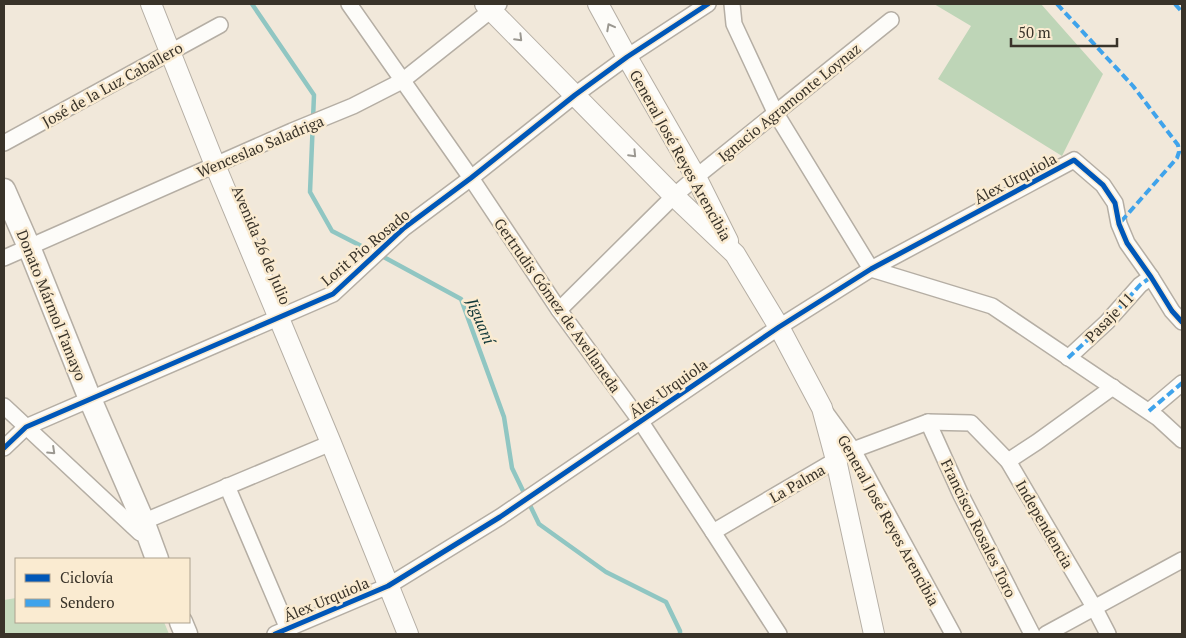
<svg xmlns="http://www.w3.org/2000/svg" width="1186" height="638" font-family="'PT Serif',serif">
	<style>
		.green { fill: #c7dbbe }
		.forest { fill: #bed5b7 }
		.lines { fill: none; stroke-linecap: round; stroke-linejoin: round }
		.stream { stroke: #90c6c2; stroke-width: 4.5 }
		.minor-casing { stroke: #b5aea4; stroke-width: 18 }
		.tertiary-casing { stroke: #b5aea4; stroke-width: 22 }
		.secondary-casing { stroke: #b5aea4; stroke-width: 25 }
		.minor { stroke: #fdfcf9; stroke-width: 15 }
		.tertiary { stroke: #fdfcf9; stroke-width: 20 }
		.secondary { stroke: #fdfcf9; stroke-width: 22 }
		.quiet { stroke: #3fa3eb; stroke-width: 4; stroke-dasharray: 8 4; stroke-linecap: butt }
		.cycleway-casing { stroke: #faebd1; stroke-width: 8 }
		.cycleway { stroke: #0057b8; stroke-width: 5 }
		.oneway { stroke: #9b9891 }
		.labels { text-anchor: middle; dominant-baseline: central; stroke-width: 5; stroke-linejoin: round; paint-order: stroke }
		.street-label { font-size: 15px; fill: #393329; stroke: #faebd1 }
		.water-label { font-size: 16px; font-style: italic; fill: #0d3536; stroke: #faebd1 }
	</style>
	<rect width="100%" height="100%" fill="#f1e8da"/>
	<path class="green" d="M16,598V622H164L169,634H4V600Z"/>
	<path class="forest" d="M934,4H1041L1103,74L1062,156L938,79L971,26Z"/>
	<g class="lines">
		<g class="stream">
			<path d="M252,4L314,95L310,192L332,231L373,252"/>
			<path d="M380,255L461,299L504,417L512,468L539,524L606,572L666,602L680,631V634"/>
		</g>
		<defs>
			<g id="minor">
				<path d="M349,4L471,178L559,310L641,422L713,532L779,634"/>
				<path d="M732,4L734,24L775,112L871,269L992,306L1158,418L1182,440"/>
				<path d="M4,143L220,25"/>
				<path d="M4,258L292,131L353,106L402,81L499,4"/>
				<path d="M559,310L674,196L696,177L891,20"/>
				<path d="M1068,358L1107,322L1140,285L1151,277"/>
				<path d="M4,406L140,533"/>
				<path d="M1149,411L1182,383"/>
				<path d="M826,413L853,450L953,634"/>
				<path d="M928,422L961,495L1032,634"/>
				<path d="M4,448L26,427L333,294L404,228L471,178L575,95L627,57L708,4"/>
				<path d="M1008,461L1037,442L1113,387"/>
				<path d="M227,486L288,629"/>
				<path d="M133,526L331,443"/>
				<path d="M713,532L853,450L928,422L971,423L1008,461L1094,607L1108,634"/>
				<path d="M275,634L388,586L500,517L779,327L871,269L1074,160L1103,185L1115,203L1119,224L1127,243L1151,277L1172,311L1182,322"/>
				<path d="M1046,634L1182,560"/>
			</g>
			<g id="tertiary">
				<path d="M151,4L215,165L331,443L408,634"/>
				<path d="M485,4L674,196L735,254L779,327L822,408L836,460L874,634"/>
				<path d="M598,4L627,57L696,177L728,241"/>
			</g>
			<g id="secondary">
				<path d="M4,190L29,247L90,399L143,521L157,559"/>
				<path d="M181,622L186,634"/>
			</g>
		</defs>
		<use href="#minor" class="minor-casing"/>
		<use href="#tertiary" class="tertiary-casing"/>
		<use href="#secondary" class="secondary-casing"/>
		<use href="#minor" class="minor"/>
		<use href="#tertiary" class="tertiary"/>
		<use href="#secondary" class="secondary"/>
		<g class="quiet">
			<path d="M1057,4L1133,86L1178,145L1179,152L1177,158L1119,224"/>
			<path d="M1175,4L1182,12"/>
			<path d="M1068,358L1107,322L1140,285L1151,277"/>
			<path d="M1149,411L1182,383"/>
		</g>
		<defs>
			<g id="cycleway">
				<path d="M4,448L26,427L333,294L404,228L471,178L575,95L627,57L708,4"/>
				<path d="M275,634L388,586L500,517L779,327L871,269L1074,160L1103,185L1115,203L1119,224L1127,243L1151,277L1172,311L1182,322"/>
			</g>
		</defs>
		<use href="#cycleway" class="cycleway-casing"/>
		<use href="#cycleway" class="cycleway"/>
	</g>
	<defs><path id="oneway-chevron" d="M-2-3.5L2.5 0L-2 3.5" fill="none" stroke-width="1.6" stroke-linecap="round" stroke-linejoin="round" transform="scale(1.25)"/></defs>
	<g class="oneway">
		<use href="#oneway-chevron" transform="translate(610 27) rotate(-118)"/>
		<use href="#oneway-chevron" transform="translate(519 38) rotate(45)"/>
		<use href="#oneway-chevron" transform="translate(633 154) rotate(46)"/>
		<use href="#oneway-chevron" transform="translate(52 451) rotate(43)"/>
	</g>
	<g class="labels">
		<g class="street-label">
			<text transform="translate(112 84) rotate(-29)">José de la Luz Caballero</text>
			<text transform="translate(789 102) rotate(-39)">Ignacio Agramonte Loynaz</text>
			<text transform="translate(260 146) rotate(-23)">Wenceslao Saladriga</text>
			<text transform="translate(681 155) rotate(61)">General José Reyes Arencibia</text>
			<text transform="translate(1015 178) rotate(-28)">Álex Urquiola</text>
			<text transform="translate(262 245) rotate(67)">Avenida 26 de Julio</text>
			<text transform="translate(365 247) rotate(-40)">Lorit Pio Rosado</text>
			<text transform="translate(52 305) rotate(68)">Donato Mármol Tamayo</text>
			<text transform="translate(558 305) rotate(55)">Gertrudis Gómez de Avellaneda</text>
			<text transform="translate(1109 317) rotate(-46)">Pasaje 11</text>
			<text transform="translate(668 388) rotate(-35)">Álex Urquiola</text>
			<text transform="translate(797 483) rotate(-30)">La Palma</text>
			<text transform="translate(889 520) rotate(61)">General José Reyes Arencibia</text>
			<text transform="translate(1045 524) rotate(60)">Independencia</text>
			<text transform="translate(979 528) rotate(64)">Francisco Rosales Toro</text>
			<text transform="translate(326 599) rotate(-23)">Álex Urquiola</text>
		</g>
		<g class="water-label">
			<text transform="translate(481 321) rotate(67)">Jiguaní</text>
		</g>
	</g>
	<rect width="1186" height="638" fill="none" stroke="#393329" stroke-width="10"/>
	<rect x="15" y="558" width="175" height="65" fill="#faebd1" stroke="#ada18e"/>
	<rect x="25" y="574" width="25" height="8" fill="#0057b8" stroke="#ada18e"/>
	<text x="60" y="583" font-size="15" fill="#393329">Ciclovía</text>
	<rect x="25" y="599" width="25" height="8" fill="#3fa3eb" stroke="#ada18e"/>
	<text x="60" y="608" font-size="15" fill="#393329">Sendero</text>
	<path d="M1011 38v8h106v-8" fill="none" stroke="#393329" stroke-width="2.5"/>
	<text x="1018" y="38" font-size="15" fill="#393329" stroke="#faebd1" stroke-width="4" paint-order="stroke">50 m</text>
</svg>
